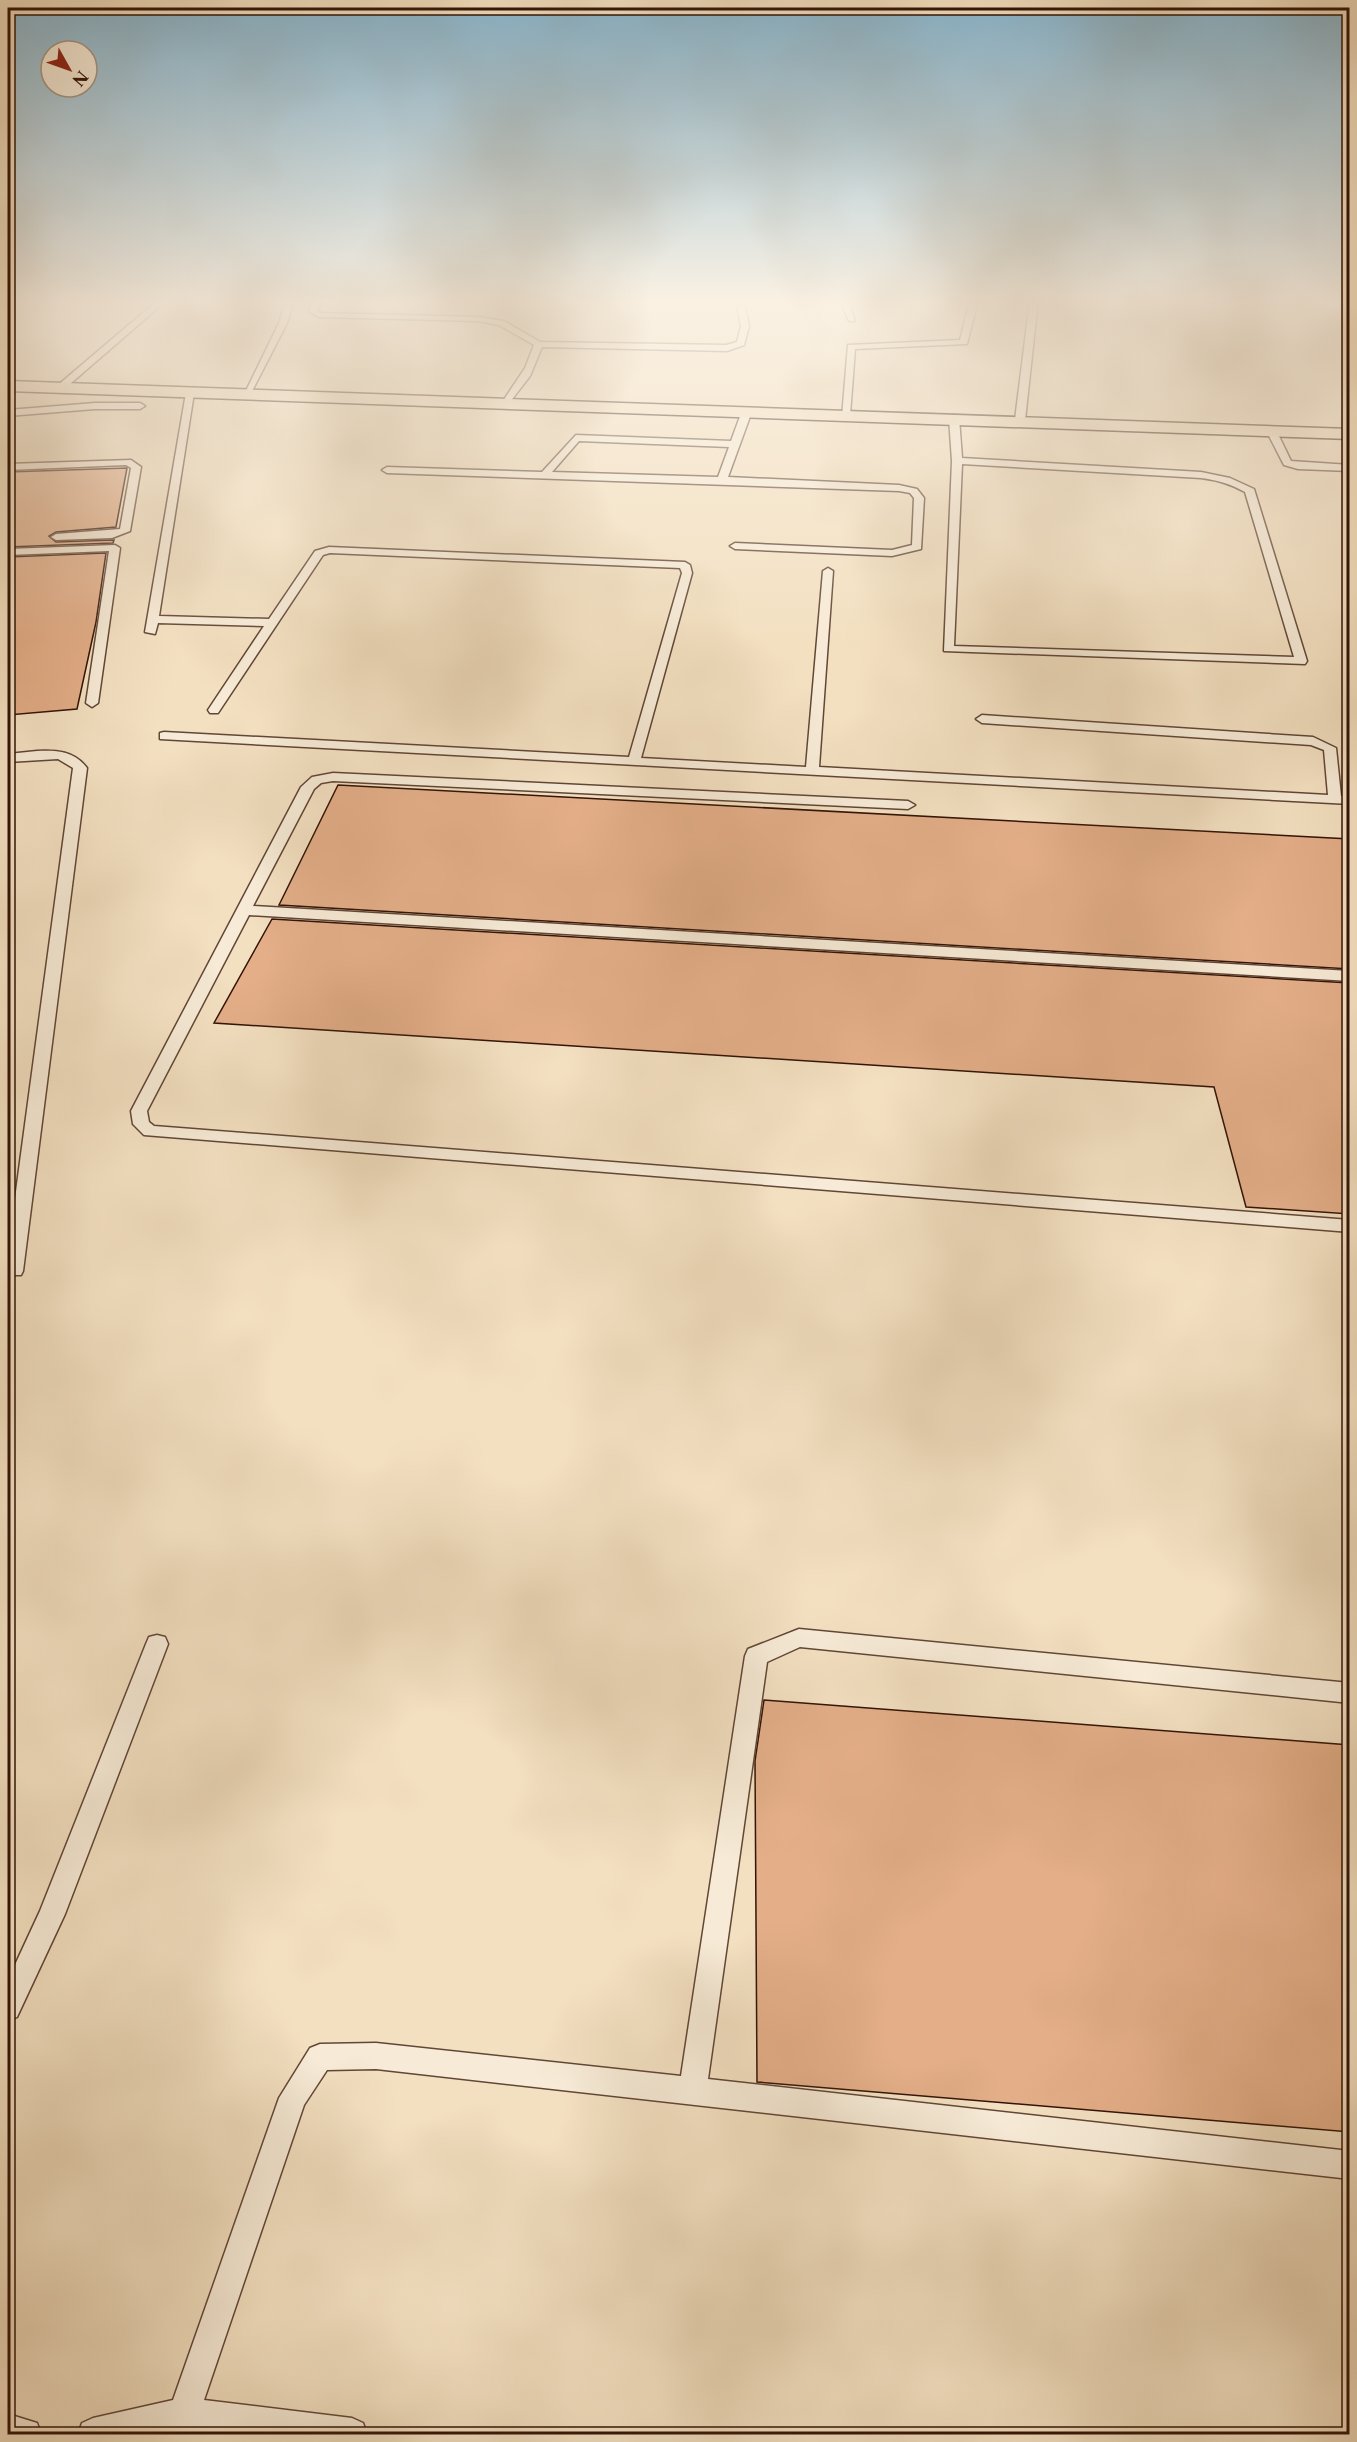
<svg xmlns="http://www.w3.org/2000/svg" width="1357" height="2442" font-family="'Libre Caslon Text',serif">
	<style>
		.building { fill: #e3ae88; stroke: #321307; stroke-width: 1.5 }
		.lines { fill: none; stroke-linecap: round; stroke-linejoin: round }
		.service-casing { stroke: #624636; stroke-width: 3 }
		.trunk-casing { stroke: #321307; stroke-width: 3 }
		.service { fill: #f7ebd7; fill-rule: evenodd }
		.trunk { fill: #f3e0c1; fill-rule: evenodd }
	</style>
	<rect width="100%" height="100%" fill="#f3e0c1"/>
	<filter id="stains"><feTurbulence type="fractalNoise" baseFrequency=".00333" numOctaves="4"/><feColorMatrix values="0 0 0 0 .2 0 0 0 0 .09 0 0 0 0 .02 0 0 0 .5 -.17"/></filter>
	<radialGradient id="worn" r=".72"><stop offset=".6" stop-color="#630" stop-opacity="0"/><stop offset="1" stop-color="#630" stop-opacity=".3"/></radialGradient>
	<g class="building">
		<path d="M127,468L116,527L56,532L49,536L56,542L114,540L113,543L8,547V472Z"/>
		<path d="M106,553L96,622L77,709L8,715V557Z"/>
		<path d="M338,785L1350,839V969L279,905Z"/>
		<path d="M272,919L1350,983V1214L1246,1207L1214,1087L214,1023Z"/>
		<path d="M764,1700L1350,1745V2132L757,2082L755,1761Z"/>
	</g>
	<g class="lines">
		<defs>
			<g id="service">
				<path d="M158,300H167L63,390H57V386Z"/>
				<path d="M286,300H294L287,323L250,395L243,397L279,323Z"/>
				<path d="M314,300H322L317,311L321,313L478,317L504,321L540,342L726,345L737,342L741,326L737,307L741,305L745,307L749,326L744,345L727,351L542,347L530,376L506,407L501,404L525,368L534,345L499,325L478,321L319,317L309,312Z"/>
				<path d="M840,300H848L855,321H849Z"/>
				<path d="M970,300H978L967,344L855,349L850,415L842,417L848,345L960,340Z"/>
				<path d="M1030,300H1038L1025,420L1020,423L1015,420Z"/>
				<path d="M190,390L194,393L159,616L269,619L315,551L329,547L685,562L690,565L692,573L641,758L806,767L823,571L828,568L833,571L819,767L1328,795L1324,750L1311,745L982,723L976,719L982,715L1313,737L1336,748L1341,796H1350V804L160,739V733L164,732L629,757L682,573L680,568L330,553L323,555L218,713H210L208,710L264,626L158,623L155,634L145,632L186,393Z"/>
				<path d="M95,403H140L145,406L140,409H95L8,416V410Z"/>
				<path d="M747,408L752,411L728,477L899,485L917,489L924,498L921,549L892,556L735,549L730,546L735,543L892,550L912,545L914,498L910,493L899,491L387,473L382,470L387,467L542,472L576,435L731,441L742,411ZM579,441L729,447L718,477L552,472Z"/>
				<path d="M954,415L959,418L962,458L1201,472L1230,478L1254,489L1307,661L1305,664L944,651L952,461L949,418ZM962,464L1201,478C1217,480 1231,484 1245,492L1294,657L954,646Z"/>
				<path d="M1271,427L1276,430L1291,461L1350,465V471L1298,469L1284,465L1266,430Z"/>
				<path d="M131,460L141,467L130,531L112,538L56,540L51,537L56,534L120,529L131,468L126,465L8,470V464Z"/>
				<path d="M115,545L120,548L98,703L92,707L86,703L109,551L8,555V549Z"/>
				<path d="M37,751C57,750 74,751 87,768L23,1271L21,1275H8V1251L73,768L58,759L8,762V754Z"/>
				<path d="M333,773L908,801L915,805L908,809L333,781L321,783L314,789L253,906L1350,971V981L249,915L147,1111L149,1122L154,1126L1350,1220V1232L144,1135L133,1124L131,1111L301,787L312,777Z"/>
				<path d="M799,1629L1350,1683V1703L800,1647L767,1662L708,2079L1350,2151V2179L376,2069L327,2070L304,2105L204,2400L352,2418L363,2423L367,2434H232L184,2429L158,2434H78L82,2423L93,2418L173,2400L279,2098L310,2048L320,2044L376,2043L681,2076L745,1656L748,1649Z"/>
				<path d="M157,1635L165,1637L168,1644L65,1914L17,2017L8,2021V1980L40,1911L146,1644L149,1637Z"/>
				<path d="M8,2414L37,2423L41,2434H8Z"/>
			</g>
			<path id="trunk" d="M8,381L1350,429V439L8,391Z"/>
		</defs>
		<use href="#service" class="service-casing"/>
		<use href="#trunk" class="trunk-casing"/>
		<use href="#service" class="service"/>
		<use href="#trunk" class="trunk"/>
	</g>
	<linearGradient id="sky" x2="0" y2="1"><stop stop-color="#89b8d2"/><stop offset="0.47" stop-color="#faf1e3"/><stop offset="1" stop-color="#faf1e3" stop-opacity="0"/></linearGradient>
	<rect width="1357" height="642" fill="url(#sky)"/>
	<rect width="1357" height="2442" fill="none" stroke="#f3e0c1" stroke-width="30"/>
	<rect x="9" y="9" width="1339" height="2424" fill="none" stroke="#321307" stroke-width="3"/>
	<rect x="15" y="15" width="1327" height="2412" fill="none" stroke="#321307" stroke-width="1.5"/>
	<g transform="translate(69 69) rotate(130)"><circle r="28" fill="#f7ebd7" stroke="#a89584" stroke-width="1.5"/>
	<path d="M0-4.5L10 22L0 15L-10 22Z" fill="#8f2418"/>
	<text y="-9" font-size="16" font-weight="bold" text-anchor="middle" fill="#321307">N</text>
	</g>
	<rect width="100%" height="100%" filter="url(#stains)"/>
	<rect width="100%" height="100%" fill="url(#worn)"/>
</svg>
